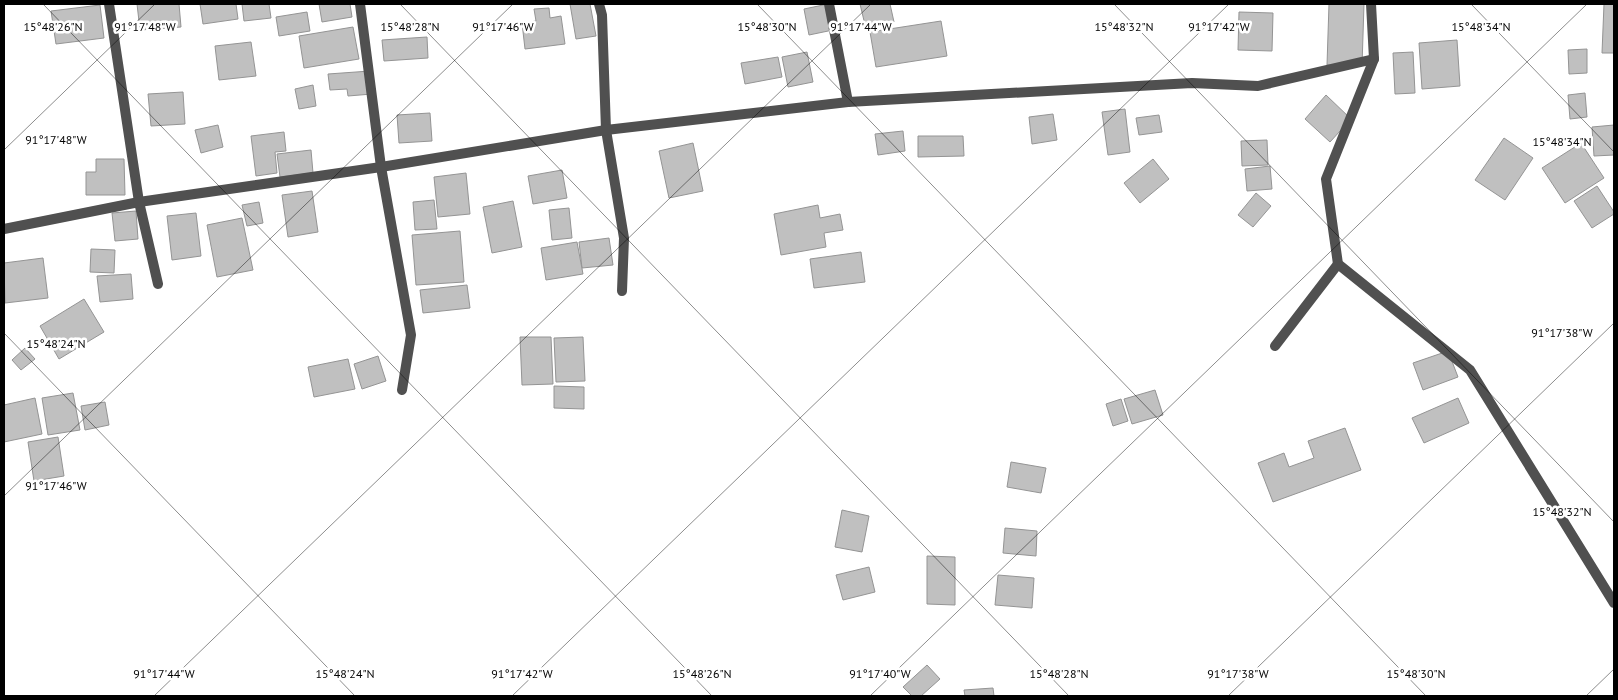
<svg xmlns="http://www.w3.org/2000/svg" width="1618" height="700" font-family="'PT Sans',sans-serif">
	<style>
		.building { fill: #c0c0c0; stroke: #949494 }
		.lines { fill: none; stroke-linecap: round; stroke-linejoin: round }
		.minor { stroke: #505050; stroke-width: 10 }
		.ticks { fill: none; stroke: #000; stroke-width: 1; stroke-opacity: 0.45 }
		.ticks-label { font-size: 12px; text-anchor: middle; fill: #000; stroke: #fff; stroke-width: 5; stroke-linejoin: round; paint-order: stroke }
	</style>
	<rect width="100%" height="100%" fill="#fff"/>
	<g class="building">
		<path d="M137,4H179L181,27L140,30Z"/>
		<path d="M200,4H236L238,19L203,24Z"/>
		<path d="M242,4H269L271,18L244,21Z"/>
		<path d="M319,4H350L352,17L322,22Z"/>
		<path d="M570,4H590L596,36L576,39Z"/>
		<path d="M828,4L833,30L809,35L804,9Z"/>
		<path d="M860,4H890L894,22L866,29Z"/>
		<path d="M1329,4H1364L1362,66L1327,65Z"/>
		<path d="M1604,4H1614V53H1602Z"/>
		<path d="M100,5L104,38L56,44L51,11Z"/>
		<path d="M549,8L550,18L561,16L565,44L525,49L522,23L536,21L534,9Z"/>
		<path d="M307,12L310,31L279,36L276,17Z"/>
		<path d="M1239,12L1273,13L1272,51L1238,50Z"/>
		<path d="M941,21L947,56L876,67L870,32Z"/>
		<path d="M353,27L359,59L304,68L299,36Z"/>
		<path d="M427,37L428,58L384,61L382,40Z"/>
		<path d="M1457,40L1460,86L1422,89L1419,43Z"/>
		<path d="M251,42L256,76L219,80L215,46Z"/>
		<path d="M1587,49V73L1569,74L1568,50Z"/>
		<path d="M807,52L813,82L788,87L782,57Z"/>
		<path d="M1413,52L1415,93L1395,94L1393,53Z"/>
		<path d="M778,57L782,77L745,84L741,63Z"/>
		<path d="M370,71L372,94L348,96L347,89L330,90L328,74Z"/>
		<path d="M313,85L316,106L299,109L295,89Z"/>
		<path d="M183,92L185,124L151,126L148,94Z"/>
		<path d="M1585,93L1587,117L1570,119L1568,95Z"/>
		<path d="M1326,95L1351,119L1330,142L1305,119Z"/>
		<path d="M1125,109L1130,152L1108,155L1102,112Z"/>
		<path d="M430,113L432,141L399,143L397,115Z"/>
		<path d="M1053,114L1057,140L1032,144L1029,117Z"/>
		<path d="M1159,115L1162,132L1139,135L1136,118Z"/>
		<path d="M218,125L223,147L201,153L195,130Z"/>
		<path d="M1614,125V155L1594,156L1592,127Z"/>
		<path d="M903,131L905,151L878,155L875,134Z"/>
		<path d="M284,132L286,151L275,152L277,173L256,176L251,136Z"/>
		<path d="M918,136H963L964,156L918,157Z"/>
		<path d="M1504,138L1533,158L1505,200L1475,180Z"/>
		<path d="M1267,140L1268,165L1242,166L1241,141Z"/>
		<path d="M693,143L703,191L669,198L659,151Z"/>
		<path d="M1581,143L1604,178L1565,203L1542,168Z"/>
		<path d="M311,150L313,173L280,177L277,154Z"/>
		<path d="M96,159H124L125,195H86V172H96Z"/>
		<path d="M1153,159L1169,179L1140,203L1124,183Z"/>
		<path d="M1270,166L1272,189L1247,191L1245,169Z"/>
		<path d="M562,170L567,198L533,204L528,176Z"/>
		<path d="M466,173L470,214L438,217L434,177Z"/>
		<path d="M1597,186L1614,212V214L1592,228L1574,201Z"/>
		<path d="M312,191L318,232L288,237L282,195Z"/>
		<path d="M1256,193L1271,206L1253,227L1238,215Z"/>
		<path d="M434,200L437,229L415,230L413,202Z"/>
		<path d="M513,201L522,247L492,253L483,207Z"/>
		<path d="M259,202L263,223L247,226L242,205Z"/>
		<path d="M818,205L820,218L840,214L843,230L824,233L826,247L781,255L774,214Z"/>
		<path d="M569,208L572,238L552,240L549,210Z"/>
		<path d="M136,211L138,239L115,241L112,213Z"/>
		<path d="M196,213L201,256L172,260L167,216Z"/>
		<path d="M242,218L253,270L217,277L207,225Z"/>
		<path d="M460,231L464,282L416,285L412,235Z"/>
		<path d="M609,238L613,265L582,268L579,242Z"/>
		<path d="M577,242L583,274L546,280L541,248Z"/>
		<path d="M91,249L115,250L114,273L90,272Z"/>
		<path d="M861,252L865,282L814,288L810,259Z"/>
		<path d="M43,258L48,298L5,303L4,263Z"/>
		<path d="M131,274L133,299L100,302L97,276Z"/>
		<path d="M467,285L470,308L423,313L420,290Z"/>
		<path d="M84,299L104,332L59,359L40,326Z"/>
		<path d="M520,337H551L553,384L522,385Z"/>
		<path d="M583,337L585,381L556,382L554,338Z"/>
		<path d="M25,348L35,359L21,370L12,360Z"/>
		<path d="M1448,351L1458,377L1423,390L1413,363Z"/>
		<path d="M378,356L386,381L362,389L354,364Z"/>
		<path d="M348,359L355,389L314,397L308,367Z"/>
		<path d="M554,386L584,387V409L554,408Z"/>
		<path d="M1155,390L1163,415L1132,424L1124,399Z"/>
		<path d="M73,393L80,430L48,435L42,398Z"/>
		<path d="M35,398L42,434L4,442V405Z"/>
		<path d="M1458,398L1469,423L1424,443L1412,418Z"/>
		<path d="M1121,399L1128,421L1113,426L1106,404Z"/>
		<path d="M105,402L109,425L85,430L81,406Z"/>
		<path d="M1345,428L1361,470L1273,502L1258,463L1284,453L1289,467L1314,458L1308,441Z"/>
		<path d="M58,437L64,476L34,481L28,442Z"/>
		<path d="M1011,462L1046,468L1041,493L1007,487Z"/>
		<path d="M842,510L869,516L862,552L835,547Z"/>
		<path d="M1005,528L1037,531L1036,556L1003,553Z"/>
		<path d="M927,556L955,557V605L927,604Z"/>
		<path d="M869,567L875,592L843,600L836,575Z"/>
		<path d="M998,575L1034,578L1032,608L995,605Z"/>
		<path d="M927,665L940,679L921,696H912L903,687Z"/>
		<path d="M993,688L994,696H965L964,690Z"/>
	</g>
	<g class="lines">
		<g class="minor">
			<path d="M109,4L139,202L158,284"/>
			<path d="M360,4L381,167L411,335L402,390"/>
			<path d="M599,4L602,15L606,130L624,238L622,291"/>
			<path d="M829,4L848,102"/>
			<path d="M1371,4L1374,59L1326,179L1338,264L1470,370L1614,603"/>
			<path d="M4,229L139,202L381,167L606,130L848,102L1192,83L1258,86L1374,59"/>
			<path d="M1275,346L1338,264"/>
		</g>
	</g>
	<path class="ticks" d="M43,4L712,696M400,4L1069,696M757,4L1426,696M1114,4L1614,522M1471,4L1614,152M4,150L155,4M4,333L355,696M4,496L513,4M154,696L871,4M512,696L1229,4M870,696L1587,4M1228,696L1614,323M1586,696L1614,669"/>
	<g class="ticks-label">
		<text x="145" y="31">91°17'48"W</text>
		<text x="503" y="31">91°17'46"W</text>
		<text x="861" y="31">91°17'44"W</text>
		<text x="1219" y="31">91°17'42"W</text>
		<text x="53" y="31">15°48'26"N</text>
		<text x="410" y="31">15°48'28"N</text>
		<text x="767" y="31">15°48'30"N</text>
		<text x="1124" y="31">15°48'32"N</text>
		<text x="1481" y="31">15°48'34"N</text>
		<text x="56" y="144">91°17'48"W</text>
		<text x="1562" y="146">15°48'34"N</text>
		<text x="1562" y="337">91°17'38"W</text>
		<text x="56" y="348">15°48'24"N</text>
		<text x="56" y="490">91°17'46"W</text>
		<text x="1562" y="516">15°48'32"N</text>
		<text x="345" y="678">15°48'24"N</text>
		<text x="702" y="678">15°48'26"N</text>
		<text x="1059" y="678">15°48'28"N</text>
		<text x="1416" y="678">15°48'30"N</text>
		<text x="164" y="678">91°17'44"W</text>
		<text x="522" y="678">91°17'42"W</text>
		<text x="880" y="678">91°17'40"W</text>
		<text x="1238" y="678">91°17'38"W</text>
	</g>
	<rect width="1618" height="700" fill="none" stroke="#000000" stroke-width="10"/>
</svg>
